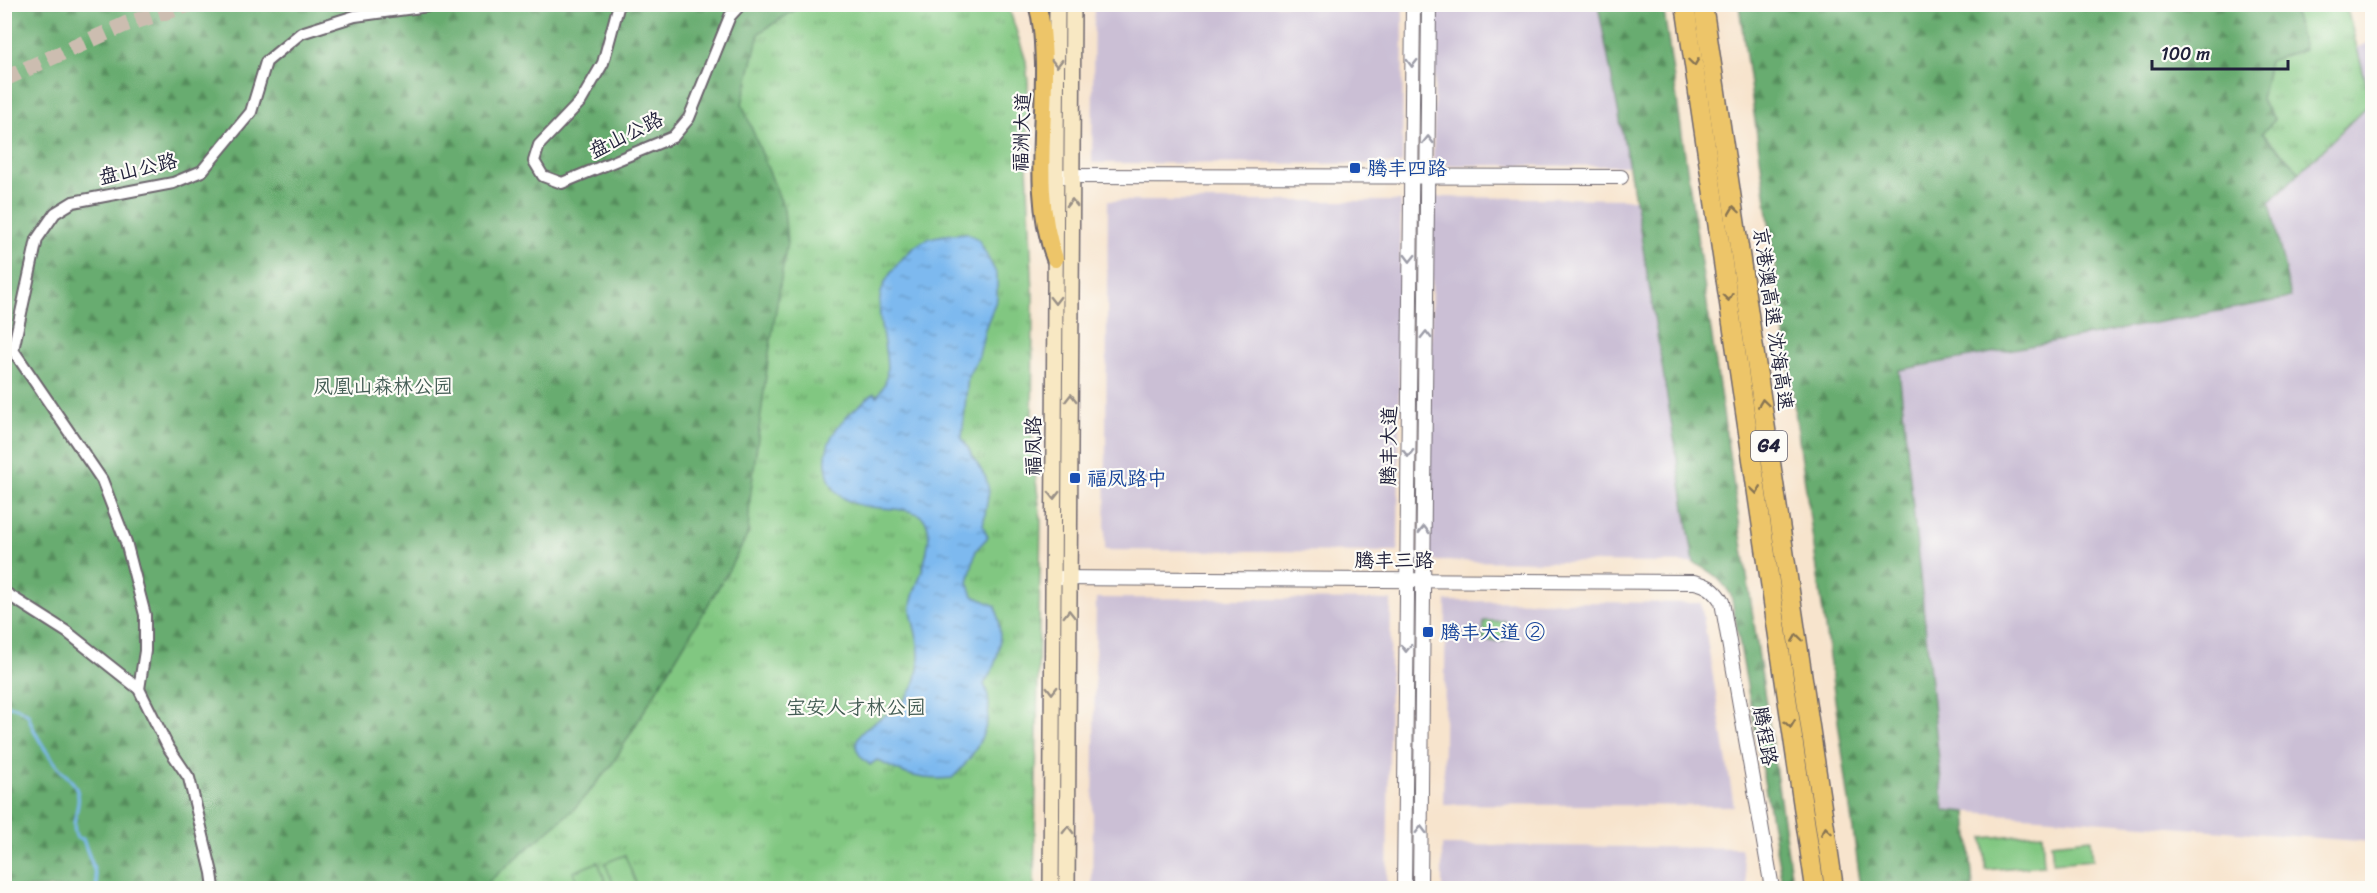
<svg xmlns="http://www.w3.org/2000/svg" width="2377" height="893" font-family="Sriracha,'LXGW WenKai TC',sans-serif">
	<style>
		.industrial { fill: #cbbfd5 }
		.grass { fill: url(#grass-tufts); stroke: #52745e; stroke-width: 1.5 }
		.forest { fill: url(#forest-firs); stroke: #456755; stroke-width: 1.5 }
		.pitch { fill: #81c781; stroke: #52745e; stroke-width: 1.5 }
		.water { fill: url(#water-ripples); stroke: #506e95; stroke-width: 1.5 }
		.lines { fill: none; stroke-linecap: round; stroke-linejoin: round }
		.stream { stroke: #7db9ef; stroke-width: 3 }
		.primary-tunnel { stroke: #ccbdb0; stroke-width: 16; stroke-dasharray: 16 8; stroke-linecap: butt }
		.minor-casing { stroke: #6d666e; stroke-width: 14 }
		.tertiary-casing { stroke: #6d666e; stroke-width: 16 }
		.secondary-casing { stroke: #6d666e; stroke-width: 18 }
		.primary-casing { stroke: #6d666e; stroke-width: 20 }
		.motorway-casing { stroke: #6d666e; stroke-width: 21 }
		.minor { stroke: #fff; stroke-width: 10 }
		.tertiary { stroke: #fff; stroke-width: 14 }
		.secondary { stroke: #f8e8c3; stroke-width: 15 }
		.primary { stroke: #edc569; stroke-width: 16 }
		.motorway { stroke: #edc569; stroke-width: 18 }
		.oneway { stroke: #887452 }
		.oneway2 { stroke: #988f86 }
		.oneway3 { stroke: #9c9ca7 }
		.transit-dot { fill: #1a4fb4; stroke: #fdfcf7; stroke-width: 2 }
		.labels { text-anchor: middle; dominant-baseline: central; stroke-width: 4.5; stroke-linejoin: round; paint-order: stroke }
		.shield { fill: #fdfcf7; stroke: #646373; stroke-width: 1.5 }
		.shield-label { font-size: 18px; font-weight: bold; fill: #22223b }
		.street-label { font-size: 20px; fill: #22223b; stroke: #fdfcf7 }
		.transit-label { font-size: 20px; fill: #164399; stroke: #fdfcf7; text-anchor: start }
		.park-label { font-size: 20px; fill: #435c54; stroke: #fdfcf7 }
	</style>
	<defs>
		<pattern id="grass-tufts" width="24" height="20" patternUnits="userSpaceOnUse" patternTransform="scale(1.5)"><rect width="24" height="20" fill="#81c781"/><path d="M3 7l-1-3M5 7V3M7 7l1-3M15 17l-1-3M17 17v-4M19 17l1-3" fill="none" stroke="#69a16b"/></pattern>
		<pattern id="forest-firs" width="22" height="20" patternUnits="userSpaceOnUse" patternTransform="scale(1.5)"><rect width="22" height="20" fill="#68ac6f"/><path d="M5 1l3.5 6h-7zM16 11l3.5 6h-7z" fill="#558c5c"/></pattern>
		<pattern id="water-ripples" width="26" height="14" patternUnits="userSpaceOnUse" patternTransform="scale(1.5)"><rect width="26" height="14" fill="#7db9ef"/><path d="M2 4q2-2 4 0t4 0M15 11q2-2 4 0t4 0" fill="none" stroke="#6696c3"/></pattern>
	</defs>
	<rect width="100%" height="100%" fill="#fdfcf7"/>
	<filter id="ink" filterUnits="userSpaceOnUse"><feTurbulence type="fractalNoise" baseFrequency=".0167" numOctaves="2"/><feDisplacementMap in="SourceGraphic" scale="12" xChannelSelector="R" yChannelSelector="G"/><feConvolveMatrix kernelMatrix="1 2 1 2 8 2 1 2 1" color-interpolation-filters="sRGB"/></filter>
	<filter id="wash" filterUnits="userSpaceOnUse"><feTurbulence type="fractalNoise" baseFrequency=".008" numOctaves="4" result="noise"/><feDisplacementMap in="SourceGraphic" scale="24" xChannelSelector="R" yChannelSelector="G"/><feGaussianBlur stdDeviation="1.35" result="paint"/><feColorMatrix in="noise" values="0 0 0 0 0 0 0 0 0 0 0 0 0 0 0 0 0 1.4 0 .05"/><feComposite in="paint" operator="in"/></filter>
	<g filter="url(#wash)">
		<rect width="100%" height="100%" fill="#f7e4cd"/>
		<g class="industrial">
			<path d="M1094,5H1403L1402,164L1092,163Z"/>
			<path d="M1436,5H1598L1629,166L1433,165Z"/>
			<path d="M2372,41V842L1944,810L1899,370L2291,298L2270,202L2371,102L2357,48Z"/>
			<path d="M1433,197L1635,199L1694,563L1428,561Z"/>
			<path d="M1108,201H1401L1398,552L1105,550Z"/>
			<path d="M1096,598L1391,600L1387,888H1092Z"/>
			<path d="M1446,601L1701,603L1734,806L1443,804Z"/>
			<path d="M1442,845L1741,848L1748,888H1442Z"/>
		</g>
		<g class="grass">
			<path d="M5,5H1008L1026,61L1028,83L1027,165L1033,293L1032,450L1041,519L1034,888H5Z"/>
			<path d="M2292,5H2346L2371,102L2300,172L2262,133L2261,100L2269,61L2303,49Z"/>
		</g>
		<g class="forest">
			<path d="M5,5H799L798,8L759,33L742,104L784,209L787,242L769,353L750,499L748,534L726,575L611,766L574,809L481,888H5Z"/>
			<path d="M1598,5H1663L1793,888H1783L1731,595C1721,579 1711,571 1694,563L1635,199Z"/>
			<path d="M1739,5H2292L2304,49L2269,61L2261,100L2275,120L2262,133L2300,172L2270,202L2291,298L1899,370L1944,810L1967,812L1973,888H1861Z"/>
		</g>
		<g class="pitch">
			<path d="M1484,621H1505L1504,641H1483Z"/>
			<path d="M2042,833L2044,865L1986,870L1983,838Z"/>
			<path d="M2091,839L2093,860L2053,863L2051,843Z"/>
			<path d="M625,855L638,888H615L605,863Z"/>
			<path d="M598,862L608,888H580L573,872Z"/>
		</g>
		<path class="water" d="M967,233L978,239L997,275V298L985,329L979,356L968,376L962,438L986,478L989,491L983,526L988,537L976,550L968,582L973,596L996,606C1003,636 1001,659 984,684C999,717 976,756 952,778C921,781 904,775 877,760L870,765C832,737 882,721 899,706C904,702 910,693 913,687C919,673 921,653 917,638C915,628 911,617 911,607C912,592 921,578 924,563C927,550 933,530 924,519C906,496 833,528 826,465C823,432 851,412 874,393L877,396C880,391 885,386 886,380C891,352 872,313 883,287C887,277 894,268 901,260C923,235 936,235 967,233Z"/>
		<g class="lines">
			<path class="stream" d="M4,705L16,707L28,714C33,733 46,751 58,767C63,773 73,780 76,788C84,805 68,821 77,838L83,839C88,855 97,871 97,888"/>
		</g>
	</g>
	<g filter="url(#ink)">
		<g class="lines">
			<path class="primary-tunnel" d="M4,79L126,24L191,4"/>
			<defs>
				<g id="minor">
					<path d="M619,4L603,63L581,101L539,145L534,161L543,176L562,183L673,137L689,118L730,16L741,4"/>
					<path d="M4,342L13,350L102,480L126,542L145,615V651L139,689"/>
					<path d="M13,350L37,239L55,213L73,202L173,183L202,171L251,112L266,62L301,33L355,16L443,4"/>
					<path d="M4,592L67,632L139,689L168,747L189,778L212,873L214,888"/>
				</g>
				<g id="tertiary">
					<path d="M1062,176L1621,177"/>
					<path d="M1053,578L1694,582C1708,585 1715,590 1722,602L1772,888"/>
					<path d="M1404,888L1413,4"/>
					<path d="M1420,888L1429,4"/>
				</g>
				<g id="secondary">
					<path d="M1051,888L1057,4"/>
					<path d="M1067,888L1073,4"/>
				</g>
				<path id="primary" d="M1037,4C1043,24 1043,43 1044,63C1045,128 1032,197 1055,259"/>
				<g id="motorway">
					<path d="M1685,4L1815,888"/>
					<path d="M1703,4L1834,888"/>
				</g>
			</defs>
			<use href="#minor" class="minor-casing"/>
			<use href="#tertiary" class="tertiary-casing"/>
			<use href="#secondary" class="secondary-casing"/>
			<use href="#primary" class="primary-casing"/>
			<use href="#motorway" class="motorway-casing"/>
			<use href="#minor" class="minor"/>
			<use href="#tertiary" class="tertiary"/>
			<use href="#secondary" class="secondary"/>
			<use href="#primary" class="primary"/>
			<use href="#motorway" class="motorway"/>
		</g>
		<defs><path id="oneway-chevron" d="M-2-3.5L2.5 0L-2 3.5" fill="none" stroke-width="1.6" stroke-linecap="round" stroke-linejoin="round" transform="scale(1.5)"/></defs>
		<g class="oneway">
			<use href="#oneway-chevron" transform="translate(1694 62) rotate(82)"/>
			<use href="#oneway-chevron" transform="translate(1734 210) rotate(-98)"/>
			<use href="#oneway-chevron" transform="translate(1728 297) rotate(82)"/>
			<use href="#oneway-chevron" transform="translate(1763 403) rotate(-98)"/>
			<use href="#oneway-chevron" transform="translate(1756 490) rotate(82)"/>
			<use href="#oneway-chevron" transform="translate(1797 638) rotate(-98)"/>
			<use href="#oneway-chevron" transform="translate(1790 724) rotate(82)"/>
			<use href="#oneway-chevron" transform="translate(1826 831) rotate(-98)"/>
		</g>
		<g class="oneway2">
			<use href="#oneway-chevron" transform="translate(1057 63) rotate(90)"/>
			<use href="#oneway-chevron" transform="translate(1072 203) rotate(-90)"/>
			<use href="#oneway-chevron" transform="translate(1055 300) rotate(90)"/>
			<use href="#oneway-chevron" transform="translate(1071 398) rotate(-90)"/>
			<use href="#oneway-chevron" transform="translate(1054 495) rotate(90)"/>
			<use href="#oneway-chevron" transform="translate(1069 614) rotate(-90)"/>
			<use href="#oneway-chevron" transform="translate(1052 690) rotate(90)"/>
			<use href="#oneway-chevron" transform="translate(1068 830) rotate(-90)"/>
		</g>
		<g class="oneway3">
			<use href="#oneway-chevron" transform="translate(1412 63) rotate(91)"/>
			<use href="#oneway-chevron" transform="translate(1428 140) rotate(-89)"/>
			<use href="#oneway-chevron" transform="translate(1410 258) rotate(91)"/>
			<use href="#oneway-chevron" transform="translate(1426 335) rotate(-89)"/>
			<use href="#oneway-chevron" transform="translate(1408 453) rotate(91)"/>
			<use href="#oneway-chevron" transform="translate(1424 530) rotate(-89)"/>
			<use href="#oneway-chevron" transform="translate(1406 648) rotate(91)"/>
			<use href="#oneway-chevron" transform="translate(1421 830) rotate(-89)"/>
		</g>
	</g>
	<g class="transit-dot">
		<rect x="1349" y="162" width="12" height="12" rx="3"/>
		<rect x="1069" y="472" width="12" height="12" rx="3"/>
		<rect x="1422" y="626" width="12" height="12" rx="3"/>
	</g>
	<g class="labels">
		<rect class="shield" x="1751" y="431" width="36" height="30" rx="4.5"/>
		<g class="shield-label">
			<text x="1769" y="446">G4</text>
		</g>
		<g class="street-label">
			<text transform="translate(1022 132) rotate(-88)">福洲大道</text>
			<text transform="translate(626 135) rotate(-26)">盘山公路</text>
			<text transform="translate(138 169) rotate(-13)">盘山公路</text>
			<text transform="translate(1773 319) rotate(82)">京港澳高速 沈海高速</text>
			<text transform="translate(1033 446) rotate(-90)">福凤路</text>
			<text transform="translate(1389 446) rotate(-89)">腾丰大道</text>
			<text x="1394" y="560">腾丰三路</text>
			<text transform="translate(1765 736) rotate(80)">腾程路</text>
		</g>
		<g class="transit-label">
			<text x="1367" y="168">腾丰四路</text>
			<text x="1087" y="478">福凤路中</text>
			<text x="1440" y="632">腾丰大道 ②</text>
		</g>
		<g class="park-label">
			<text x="383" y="386">凤凰山森林公园</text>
			<text x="856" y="707">宝安人才林公园</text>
		</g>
	</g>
	<rect width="2377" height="893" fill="none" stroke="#fdfcf7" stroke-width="24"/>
	<path d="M2152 60v9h136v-9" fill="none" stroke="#22223b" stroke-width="3"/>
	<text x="2161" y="60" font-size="18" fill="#22223b" stroke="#fdfcf7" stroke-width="4.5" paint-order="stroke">100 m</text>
</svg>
